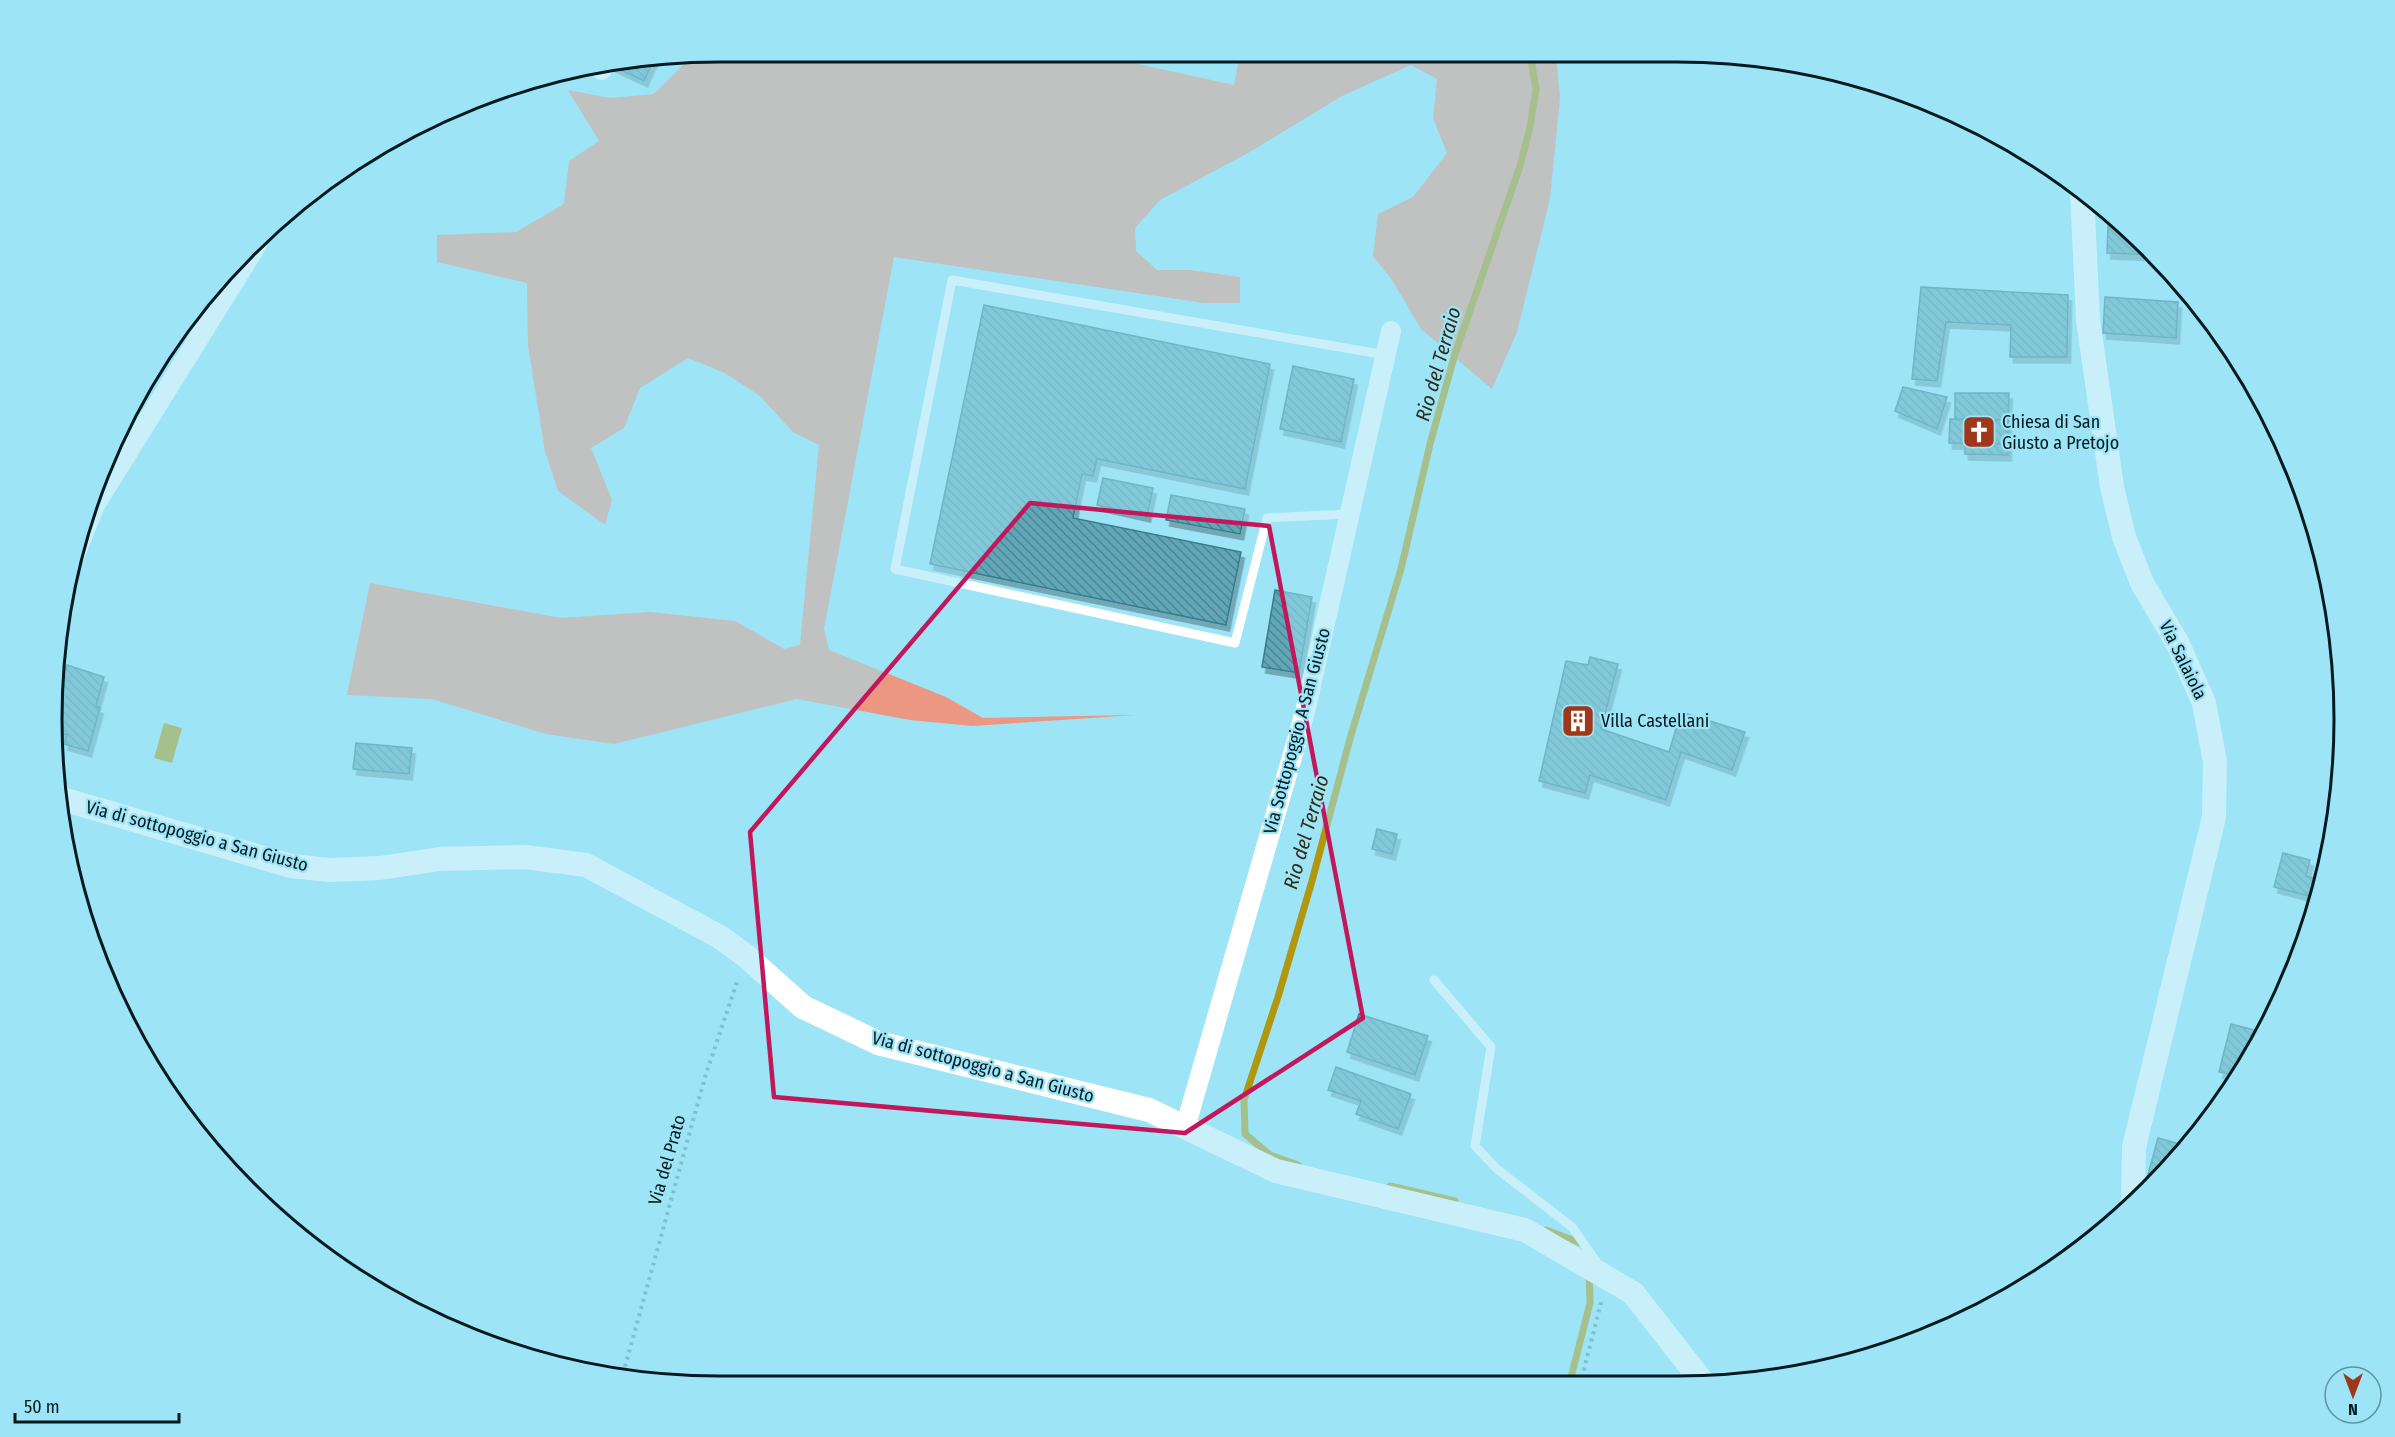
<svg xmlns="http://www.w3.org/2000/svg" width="2395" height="1437" font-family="'Fira Sans Condensed',sans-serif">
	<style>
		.green { fill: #eb9781 }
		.water { fill: #b1960f }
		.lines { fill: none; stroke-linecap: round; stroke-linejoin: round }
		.stream { stroke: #b1960f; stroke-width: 7 }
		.building { fill: url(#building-back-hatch); stroke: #357d8d; stroke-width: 1.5; filter: url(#shadow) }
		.path { stroke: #5f95a2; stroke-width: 4; stroke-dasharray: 3 4.5; stroke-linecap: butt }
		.service { stroke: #fff; stroke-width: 9 }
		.minor { stroke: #fff; stroke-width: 20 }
		.tertiary { stroke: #fff; stroke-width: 24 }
		.marked { fill: none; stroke: #c2185b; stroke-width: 4.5; stroke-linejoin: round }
		.labels { text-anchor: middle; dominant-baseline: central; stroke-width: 4.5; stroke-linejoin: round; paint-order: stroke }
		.poi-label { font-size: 18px; fill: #001a21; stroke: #9de4f6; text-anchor: start }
		.street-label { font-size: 18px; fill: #001a21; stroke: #9de4f6 }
		.water-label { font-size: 20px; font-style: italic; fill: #302b17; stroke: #9de4f6 }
		.rim { fill: none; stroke: #001a21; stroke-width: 3 }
	</style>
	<defs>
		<pattern id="building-back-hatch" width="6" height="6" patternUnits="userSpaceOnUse" patternTransform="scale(1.5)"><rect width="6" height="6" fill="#60a6b7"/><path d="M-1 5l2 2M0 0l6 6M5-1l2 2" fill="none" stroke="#4d8694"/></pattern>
		<filter id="shadow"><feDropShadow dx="3.5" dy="6" stdDeviation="0" flood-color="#0004"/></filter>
	</defs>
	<rect width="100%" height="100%" fill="#9de4f6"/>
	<path class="green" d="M1556,53L1560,98L1550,198L1517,332L1492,389L1421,329L1392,280L1373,256L1378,214L1413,197L1447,153L1433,118L1437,79L1411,65L1342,96L1248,153L1160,200L1135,228L1136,251L1157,270H1190L1240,277V303H1204L894,257L824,629L829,650L946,697L983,718L1135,715L972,726L910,720L797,699L614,744L546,734L432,699L347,695L370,583L561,618L650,612L735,621L784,649L800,645L819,445L793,432L760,396L725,373L688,358L640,388L624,428L591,448L612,500L605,525L558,491L545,451L528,346L527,283L437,262V235L516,232L564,204L569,161L599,141L568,90L610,98L654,94L685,63L684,57L1097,55L1234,85L1240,54Z"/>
	<path class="water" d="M164,723L182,728L172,763L154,758Z"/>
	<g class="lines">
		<g class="stream">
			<path d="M1298,1165L1270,1155L1245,1134L1244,1100L1278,997L1312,881L1351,735L1401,569L1430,444L1454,357L1520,166L1530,127L1536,89L1530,53"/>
			<path d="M1390,1186L1455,1201"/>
			<path d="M1546,1230L1583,1244"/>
			<path d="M1569,1385L1590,1303L1589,1272"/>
		</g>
	</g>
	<g class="building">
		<path d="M631,57H655L644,81L606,63Z"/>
		<path d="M2108,226L2124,227L2156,255L2107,253Z"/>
		<path d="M1921,287L2068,295L2067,357H2010L2011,325L1946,322L1937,381L1912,379Z"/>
		<path d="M2105,297L2178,302L2176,338L2103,333Z"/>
		<path d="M984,305L1270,364L1245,489L1097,459L1093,476L1082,474L1073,518L1241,552L1226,625L930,564Z"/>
		<path d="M1293,366L1354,379L1341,442L1280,429Z"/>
		<path d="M1903,387L1947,397L1937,429L1895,411Z"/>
		<path d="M1955,393H2009L2008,420L1955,419Z"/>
		<path d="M1950,419L2008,420V444L1949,443Z"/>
		<path d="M1965,443L2008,444V455L1965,454Z"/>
		<path d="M1103,478L1153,488L1147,516L1097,505Z"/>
		<path d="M1171,495L1245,509L1240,534L1166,520Z"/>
		<path d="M1275,590L1312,597L1299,673L1262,667Z"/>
		<path d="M1590,657L1618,664L1601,729L1669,752L1681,712L1745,732L1732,770L1681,752L1666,800L1590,775L1585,793L1539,781L1566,661L1588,665Z"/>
		<path d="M67,665L104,677L96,706L100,708L88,751L64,744L67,735L52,731V707L54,708Z"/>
		<path d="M356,743L412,748L409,774L353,769Z"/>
		<path d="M1377,829L1397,834L1392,854L1372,849Z"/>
		<path d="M2283,853L2310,860L2306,876L2321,880L2316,898L2274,887Z"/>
		<path d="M1359,1014L1428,1036L1415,1075L1347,1052Z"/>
		<path d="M2231,1024L2262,1032L2238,1076L2219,1072Z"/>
		<path d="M1336,1067L1411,1094L1398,1129L1356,1114L1361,1101L1328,1090Z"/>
		<path d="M2158,1138L2183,1145L2152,1180L2147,1178Z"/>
	</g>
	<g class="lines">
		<g class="path">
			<path d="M623,1374L705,1077L738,979"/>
			<path d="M1580,1385L1602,1299"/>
		</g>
		<g class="service">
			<path d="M1350,514L1267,518L1235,643L895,569L952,280L1386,355"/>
			<path d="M1434,980L1491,1047L1475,1146L1497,1169L1572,1227L1598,1264"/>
		</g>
		<g class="minor">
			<path d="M594,65L602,70"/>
			<path d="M75,555L95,505L258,243"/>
			<path d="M1185,1128L1305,712L1391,331"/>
		</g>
		<g class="tertiary">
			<path d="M2082,192L2088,320L2112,487L2124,537L2142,583L2178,644L2204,703L2215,762L2214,817L2134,1147L2133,1202"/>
			<path d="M59,798L291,866L330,870L380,868L440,859L525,857L586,865L720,937L746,956L803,1007L878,1043L1149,1110L1276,1171L1525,1230L1633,1293L1705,1385"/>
		</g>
	</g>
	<path d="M0 0H2395V1437H0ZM1030,503L1269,526L1363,1018L1185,1133L774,1097L750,832Z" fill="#9de4f6" fill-opacity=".55" fill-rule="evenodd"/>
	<path class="marked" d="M1030,503L1269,526L1363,1018L1185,1133L774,1097L750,832Z"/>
	<defs>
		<symbol id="church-square" viewBox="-11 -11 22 22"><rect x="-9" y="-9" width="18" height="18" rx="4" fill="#9f371b" stroke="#9de4f6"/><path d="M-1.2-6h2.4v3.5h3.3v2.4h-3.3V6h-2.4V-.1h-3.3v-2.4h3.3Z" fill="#fff"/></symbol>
		<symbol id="building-square" viewBox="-11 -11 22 22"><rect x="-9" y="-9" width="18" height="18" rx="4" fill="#9f371b" stroke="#9de4f6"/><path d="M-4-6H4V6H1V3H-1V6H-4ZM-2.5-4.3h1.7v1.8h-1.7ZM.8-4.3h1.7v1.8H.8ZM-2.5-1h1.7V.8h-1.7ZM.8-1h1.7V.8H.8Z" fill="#fff"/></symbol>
	</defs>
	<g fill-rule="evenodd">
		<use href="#church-square" x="1960" y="413" width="38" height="38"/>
		<use href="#building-square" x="1559" y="702" width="38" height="38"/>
	</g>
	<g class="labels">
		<g class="poi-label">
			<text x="2002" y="422">Chiesa di San<tspan x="2002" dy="21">Giusto a Pretojo</tspan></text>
			<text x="1601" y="721">Villa Castellani</text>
		</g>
		<g class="street-label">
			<text transform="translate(2183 660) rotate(64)">Via Salaiola</text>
			<text transform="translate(1297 731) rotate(-75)">Via Sottopoggio A San Giusto</text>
			<text transform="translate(197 836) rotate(15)">Via di sottopoggio a San Giusto</text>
			<text transform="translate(983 1067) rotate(15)">Via di sottopoggio a San Giusto</text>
			<text transform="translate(667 1160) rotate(-74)">Via del Prato</text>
		</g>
		<g class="water-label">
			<text transform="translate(1438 364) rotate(-74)">Rio del Terraio</text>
			<text transform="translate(1306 832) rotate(-74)">Rio del Terraio</text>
		</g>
	</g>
	<path d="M0 0H2395V1437H0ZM719 62H1677A657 657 0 0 1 2334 719V719A657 657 0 0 1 1677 1376H719A657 657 0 0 1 62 719V719A657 657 0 0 1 719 62Z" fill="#9de4f6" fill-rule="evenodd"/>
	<path class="rim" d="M719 62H1677A657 657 0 0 1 2334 719V719A657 657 0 0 1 1677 1376H719A657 657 0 0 1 62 719V719A657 657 0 0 1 719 62Z"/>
	<g transform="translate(2353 1395) rotate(180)"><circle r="28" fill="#9de4f6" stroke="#5e93a1" stroke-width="1.5"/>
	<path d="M0-4.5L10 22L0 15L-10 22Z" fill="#9f371b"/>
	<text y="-9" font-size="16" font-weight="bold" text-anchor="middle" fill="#001a21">N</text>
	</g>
	<path d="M15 1413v9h164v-9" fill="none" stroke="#001a21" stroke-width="3"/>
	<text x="24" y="1413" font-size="18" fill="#001a21" stroke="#9de4f6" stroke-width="4.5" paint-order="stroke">50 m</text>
</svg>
